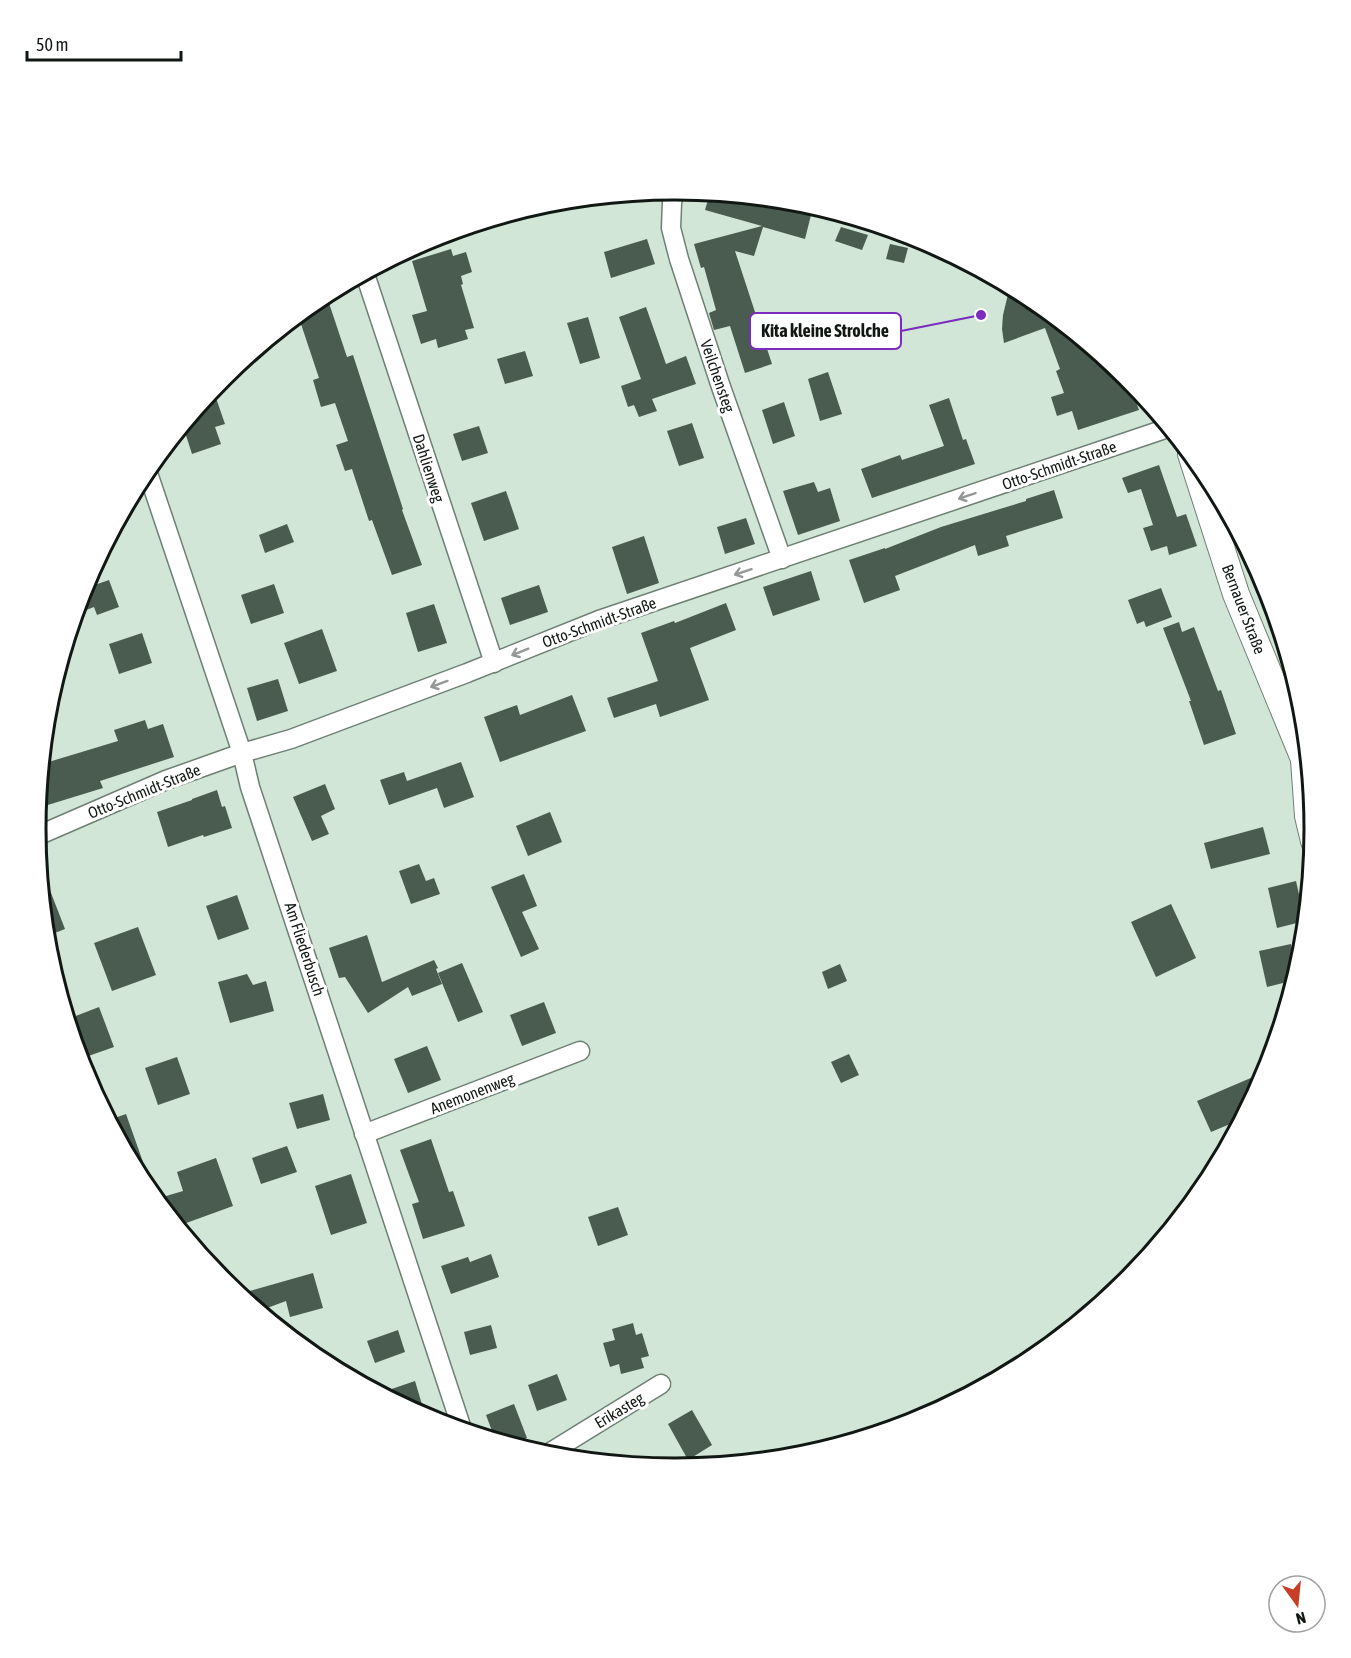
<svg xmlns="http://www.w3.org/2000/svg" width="1351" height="1658" font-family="'Asap Condensed',sans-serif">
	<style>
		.building { fill: #4a5c4f }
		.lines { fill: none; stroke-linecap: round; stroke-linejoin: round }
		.minor-casing { stroke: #6d8073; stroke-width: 21 }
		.secondary-casing { stroke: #6d8073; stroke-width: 28 }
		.minor { stroke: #fff; stroke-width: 18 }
		.secondary { stroke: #fff; stroke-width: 26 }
		.oneway { stroke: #949795 }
		.labels { text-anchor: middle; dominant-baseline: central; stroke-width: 6; stroke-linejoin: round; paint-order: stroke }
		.street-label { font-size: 16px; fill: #111813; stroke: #fff }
		.rim { fill: none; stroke: #111813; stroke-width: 3 }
		.leader { fill: none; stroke: #7b2cbf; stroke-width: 2 }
		.callout-dot { fill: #7b2cbf; stroke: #fff; stroke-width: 2 }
		.callout { fill: #fff; stroke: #7b2cbf; stroke-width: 2 }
		.callout-label { font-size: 18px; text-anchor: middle; font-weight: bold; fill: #111813 }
	</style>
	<rect width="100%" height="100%" fill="#d1e6d7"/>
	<g class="building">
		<path d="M710,193L784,200L783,205L811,215L805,239L763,227L754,256L735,251L772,364L745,373L730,326L714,330L709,313L716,310L704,267L701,268L694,244L762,226L705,210Z"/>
		<path d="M841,227L868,235L862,250L835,241Z"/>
		<path d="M647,239L655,264L611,278L604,252Z"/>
		<path d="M890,244L908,248L904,263L886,259Z"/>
		<path d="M451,249L453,256L466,252L472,272L461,276L463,284L461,285L474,328L465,330L468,339L438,348L436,339L421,344L412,315L427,311L412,261Z"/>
		<path d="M1010,286L1031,297L1127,377L1139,410L1078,430L1072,411L1057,416L1051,397L1064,393L1056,371L1060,369L1045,328L1004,343L1002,329L1003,315Z"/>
		<path d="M326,294L347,357L353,355L403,509L402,510L422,565L392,575L372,520L369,521L352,469L345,471L336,445L348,441L335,403L321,407L313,380L319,378L298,315Z"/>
		<path d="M646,307L666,364L686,356L696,384L652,399L657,411L639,417L634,405L628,407L621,386L641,379L619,317Z"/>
		<path d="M588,317L600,358L580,364L567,323Z"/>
		<path d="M525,351L533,376L505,384L497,359Z"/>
		<path d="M828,372L842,414L820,421L808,379Z"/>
		<path d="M216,398L225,424L215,427L221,444L192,454L183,426L201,403Z"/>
		<path d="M949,398L963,440L966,439L975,464L872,498L861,469L900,455L902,460L944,446L929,405Z"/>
		<path d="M784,402L795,436L773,444L762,410Z"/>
		<path d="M692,423L704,458L679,466L667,431Z"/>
		<path d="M479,426L488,453L462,461L453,434Z"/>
		<path d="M1159,465L1177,517L1186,514L1197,546L1169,555L1167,546L1151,551L1143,528L1153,525L1141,489L1128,493L1122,478Z"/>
		<path d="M814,482L818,492L830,488L840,521L798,535L783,491Z"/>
		<path d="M1054,490L1063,518L1006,536L1009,546L978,556L975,545L895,576L900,590L864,603L849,560L885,548V549L941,527L1026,501V499Z"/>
		<path d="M506,491L519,529L484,541L471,503Z"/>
		<path d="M746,518L755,544L725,554L717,527Z"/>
		<path d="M287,524L294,542L265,553L259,535Z"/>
		<path d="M644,536L659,583L627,594L612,547Z"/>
		<path d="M811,571L820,600L773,616L763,587Z"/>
		<path d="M109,580L119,607L97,615L94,607L76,614L83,589Z"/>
		<path d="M274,584L284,613L251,624L241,595Z"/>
		<path d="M539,585L548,612L510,625L501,598Z"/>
		<path d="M1161,588L1172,617L1146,627L1144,621L1137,624L1128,600Z"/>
		<path d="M726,603L736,630L690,648L709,700L660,717L656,704L614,718L607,698L658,681L641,633L674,621L675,623Z"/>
		<path d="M434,604L447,643L418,652L406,613Z"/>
		<path d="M1179,622L1182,632L1194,627L1218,691L1221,690L1236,734L1204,745L1189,701H1191L1163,628Z"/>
		<path d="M322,629L337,671L299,684L284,643Z"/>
		<path d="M142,633L152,663L119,674L109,644Z"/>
		<path d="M278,679L288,711L257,721L247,688Z"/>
		<path d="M572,695L586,731L500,762L484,717L517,705L520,715Z"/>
		<path d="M145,720L148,729L163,724L174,757L100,781L103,788L38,808L42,764L118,741L114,730Z"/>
		<path d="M461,762L474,797L444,808L437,788L389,805L380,780L404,772L407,781Z"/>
		<path d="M325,784L335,809L321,816L329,834L312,841L293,797Z"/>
		<path d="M217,790L222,807L225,806L232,828L204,837L203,835L168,847L157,812L192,800V799Z"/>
		<path d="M550,812L562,842L528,856L516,826Z"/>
		<path d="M1263,827L1270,854L1211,869L1204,843Z"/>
		<path d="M419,864L426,881L434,878L440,894L411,904L399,871Z"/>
		<path d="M524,874L537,906L522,912L539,949L521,957L491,887Z"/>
		<path d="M46,880L65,929L47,936L41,881Z"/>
		<path d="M1296,881L1305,921L1277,928L1268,888Z"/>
		<path d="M237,895L249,929L218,940L206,906Z"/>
		<path d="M1171,904L1196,958L1156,977L1131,922Z"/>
		<path d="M138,927L156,975L112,991L94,943Z"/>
		<path d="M367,935L382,982L434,960L438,968L436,969L442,984L412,996L408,987L368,1013L345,977L339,978L329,948Z"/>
		<path d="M1291,944L1297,972L1295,980L1267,987L1259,951Z"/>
		<path d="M462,963L483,1012L458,1022L438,973Z"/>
		<path d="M840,964L847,981L828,989L822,972Z"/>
		<path d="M247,974L253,985L266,981L274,1011L230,1023L218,982Z"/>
		<path d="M544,1002L556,1033L522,1046L510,1015Z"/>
		<path d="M99,1007L114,1047L80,1059L68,1019Z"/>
		<path d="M427,1046L441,1080L408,1093L394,1059Z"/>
		<path d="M849,1054L859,1075L841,1083L831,1062Z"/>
		<path d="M177,1057L190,1094L158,1105L145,1068Z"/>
		<path d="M1267,1071L1242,1119L1211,1132L1197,1101Z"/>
		<path d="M323,1094L330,1120L297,1129L289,1103Z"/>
		<path d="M126,1114L143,1162L134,1165L109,1120Z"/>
		<path d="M431,1139L449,1192L453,1191L465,1226L423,1239L412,1204L419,1202L400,1150Z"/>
		<path d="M287,1146L297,1172L261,1184L252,1158Z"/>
		<path d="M216,1158L233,1206L178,1226L156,1199L183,1191L177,1172Z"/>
		<path d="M351,1174L367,1223L331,1235L315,1186Z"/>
		<path d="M618,1207L628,1235L598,1246L588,1217Z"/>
		<path d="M491,1254L499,1277L451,1294L441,1266L468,1257L470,1262Z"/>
		<path d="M313,1273L323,1308L290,1317L286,1301L259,1311L239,1294Z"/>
		<path d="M633,1323L636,1335L642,1333L649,1356L641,1358L644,1368L621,1374L619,1364L610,1367L603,1343L615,1340L612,1329Z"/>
		<path d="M491,1325L497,1348L470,1355L464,1332Z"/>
		<path d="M398,1330L405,1352L375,1363L367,1341Z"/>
		<path d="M557,1374L567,1400L537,1411L528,1385Z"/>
		<path d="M415,1381L426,1418L380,1393Z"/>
		<path d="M514,1404L527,1438L511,1444L495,1439L486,1415Z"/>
		<path d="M692,1410L712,1445L688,1460L668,1424Z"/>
	</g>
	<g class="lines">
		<defs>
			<g id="minor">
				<path d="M674,190L672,203L671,228L679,259L721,387L782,559"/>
				<path d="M365,274L494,663"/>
				<path d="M147,470L242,753L250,787L462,1429"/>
				<path d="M37,836L166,780L242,753L291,739L467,673L599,620L1162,430L1168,425"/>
				<path d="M364,1134L580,1051"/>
				<path d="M546,1455L661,1384"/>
			</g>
			<g id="secondary">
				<path d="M1191,454L1236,594L1309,771"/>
				<path d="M1304,760L1308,816L1314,841"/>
			</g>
		</defs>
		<use href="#minor" class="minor-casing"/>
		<use href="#secondary" class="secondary-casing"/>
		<use href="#minor" class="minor"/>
		<use href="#secondary" class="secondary"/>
	</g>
	<defs><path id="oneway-shaft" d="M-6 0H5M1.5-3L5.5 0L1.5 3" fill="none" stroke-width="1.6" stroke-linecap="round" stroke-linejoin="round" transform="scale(1.5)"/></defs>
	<g class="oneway">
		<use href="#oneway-shaft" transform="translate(967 496) rotate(161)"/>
		<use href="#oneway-shaft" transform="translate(743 572) rotate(162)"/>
		<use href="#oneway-shaft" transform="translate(520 652) rotate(158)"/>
		<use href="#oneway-shaft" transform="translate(439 684) rotate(160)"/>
	</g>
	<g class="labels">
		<g class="street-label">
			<text transform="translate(718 376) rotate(71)">Veilchensteg</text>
			<text transform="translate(1059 465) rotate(-19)">Otto-Schmidt-Straße</text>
			<text transform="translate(429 468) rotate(72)">Dahlienweg</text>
			<text transform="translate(1244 609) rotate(69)">Bernauer Straße</text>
			<text transform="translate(599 622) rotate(-20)">Otto-Schmidt-Straße</text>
			<text transform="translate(144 791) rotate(-22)">Otto-Schmidt-Straße</text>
			<text transform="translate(305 949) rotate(72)">Am Fliederbusch</text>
			<text transform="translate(472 1093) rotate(-21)">Anemonenweg</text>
			<text transform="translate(619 1410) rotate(-31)">Erikasteg</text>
		</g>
	</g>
	<path d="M0 0H1351V1658H0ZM46 829a629 629 0 1 1 1258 0a629 629 0 1 1-1258 0Z" fill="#fff" fill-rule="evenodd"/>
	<path class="rim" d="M46 829a629 629 0 1 1 1258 0a629 629 0 1 1-1258 0Z"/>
	<path class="leader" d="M981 315L901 331"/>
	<circle class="callout-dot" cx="981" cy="315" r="6"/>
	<rect class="callout" x="750" y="313" width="151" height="36" rx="6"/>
	<g class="callout-label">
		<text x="825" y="337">Kita kleine Strolche</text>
	</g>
	<g transform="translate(1297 1604) rotate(165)"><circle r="28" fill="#ffffff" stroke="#a0a3a1" stroke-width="1.5"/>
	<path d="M0-4.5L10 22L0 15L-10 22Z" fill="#c83d25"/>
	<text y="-9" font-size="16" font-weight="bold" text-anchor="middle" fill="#111813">N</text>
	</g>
	<path d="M27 51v9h154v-9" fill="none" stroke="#111813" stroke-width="3"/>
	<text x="36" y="51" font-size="18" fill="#111813" stroke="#ffffff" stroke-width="4.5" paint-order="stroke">50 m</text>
</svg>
